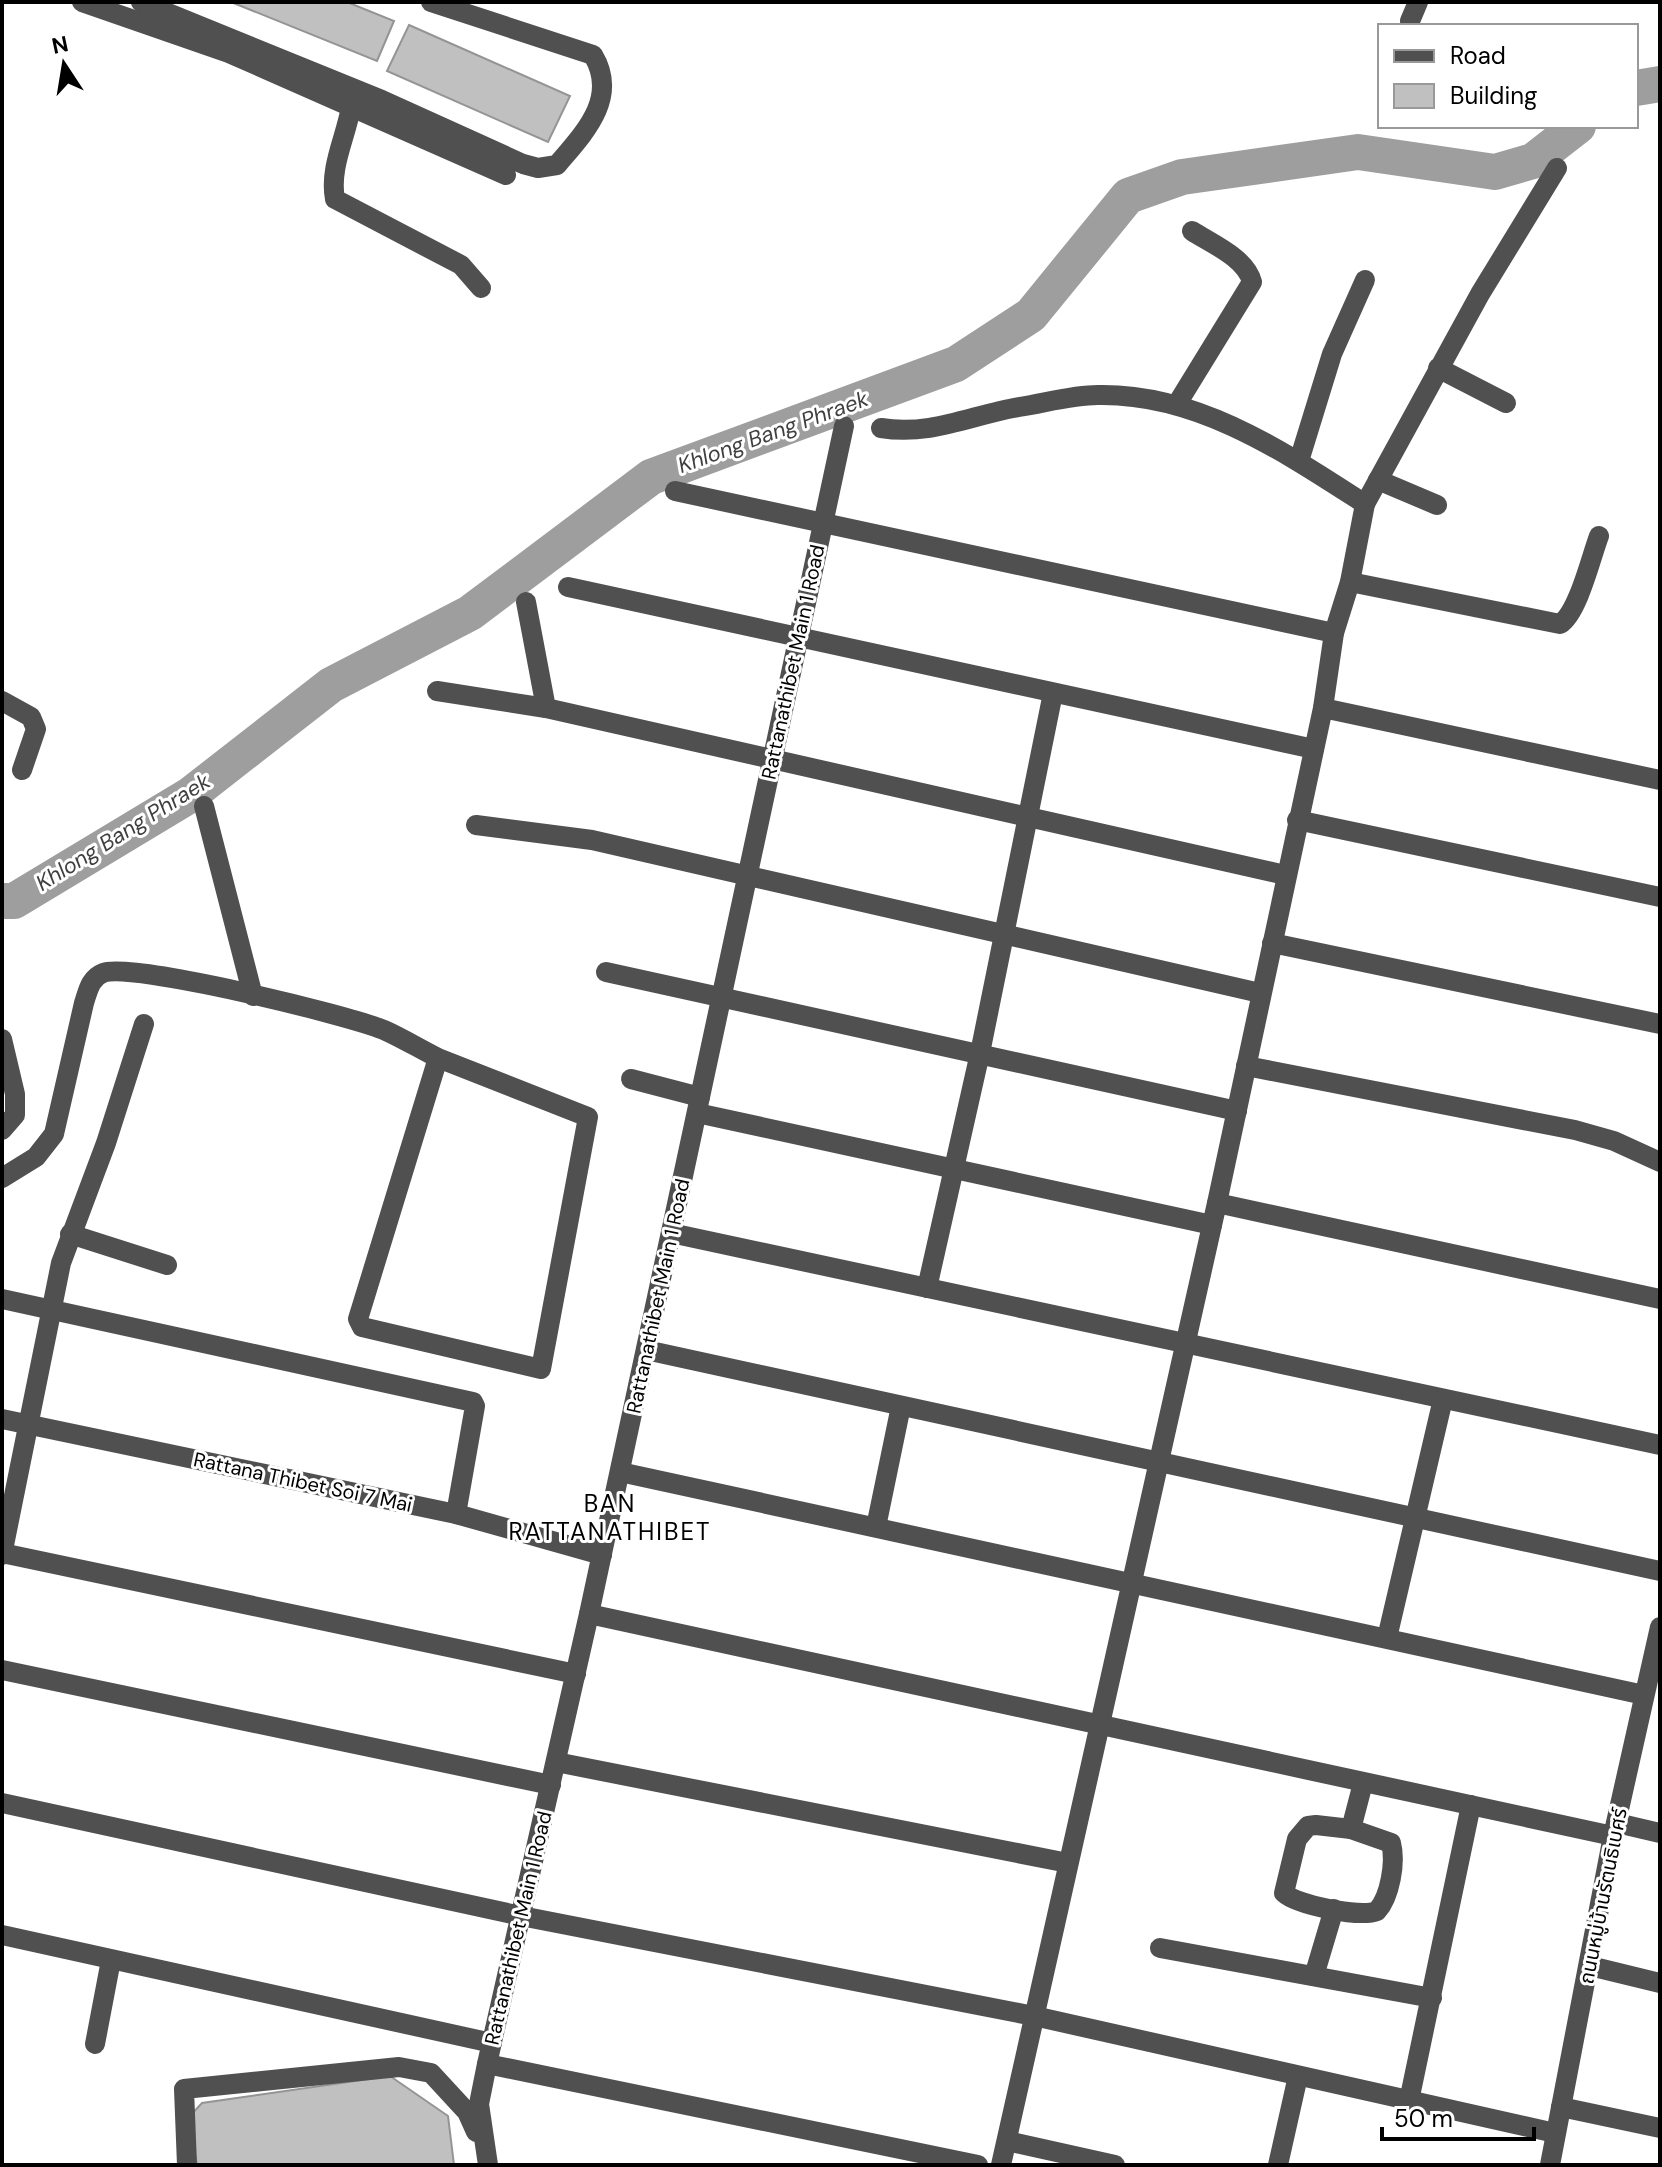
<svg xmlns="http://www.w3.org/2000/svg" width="1662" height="2167" font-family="'DM Sans','Noto Sans Thai',sans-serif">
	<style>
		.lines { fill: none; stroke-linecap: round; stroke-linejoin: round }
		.river { stroke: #9e9e9e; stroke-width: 36 }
		.building { fill: #c0c0c0; stroke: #949494; stroke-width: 2 }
		.minor { stroke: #505050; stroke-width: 20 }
		.labels { text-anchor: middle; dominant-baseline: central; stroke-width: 6; stroke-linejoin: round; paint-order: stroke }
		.street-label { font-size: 20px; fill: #000; stroke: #fff }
		.water-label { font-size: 22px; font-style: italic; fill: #3f3f3f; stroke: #fff }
		.quarter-label { font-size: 24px; letter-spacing: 2px; fill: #000; stroke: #fff }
	</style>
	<rect width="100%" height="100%" fill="#fff"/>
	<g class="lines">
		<g class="river">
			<path d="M1636,88L1660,84"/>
			<path d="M2,901H14L190,795L331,685L470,613L651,477L956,364L1031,315L1128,196L1182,177L1358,152L1495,172L1533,161L1578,126"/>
		</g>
	</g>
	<g class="building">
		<path d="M231,2H347L394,21L377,61Z"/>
		<path d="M409,25L570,96L548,142L387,71Z"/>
		<path d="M390,2076L448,2116L454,2165H197L189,2117L202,2103Z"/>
	</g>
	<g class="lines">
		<g class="minor">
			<path d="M82,2L229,53L506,175"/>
			<path d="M141,2L382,100L523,164L538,168L557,165C584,133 619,98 593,55L431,2"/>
			<path d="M1410,21L1418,2"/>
			<path d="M351,107C346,137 329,168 335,199L461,265L481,288"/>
			<path d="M1438,368L1506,403"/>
			<path d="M1177,404L1252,282C1246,258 1212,244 1192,231"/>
			<path d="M881,428C932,436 971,415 1019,407C1045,403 1072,395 1098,395C1198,393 1284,452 1365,504L1350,582L1334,633L1323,708L1217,1203L1001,2165"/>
			<path d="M1299,461L1332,354L1365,280"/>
			<path d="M1378,480L1437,505"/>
			<path d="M675,491L1334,633"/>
			<path d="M1365,504L1480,294L1557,168"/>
			<path d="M1350,582L1560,624C1578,613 1591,557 1599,536"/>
			<path d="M568,587L1314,749"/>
			<path d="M526,602L546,708L1285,875"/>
			<path d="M437,691L546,708"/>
			<path d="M2,701L31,717L36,729L22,770"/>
			<path d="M1323,708L1660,780"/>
			<path d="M204,806L253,996"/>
			<path d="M1297,820L1660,897"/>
			<path d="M476,825L592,840L1260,993"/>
			<path d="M1272,943L1660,1024"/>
			<path d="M606,972L1237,1111"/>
			<path d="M2,1039L15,1094V1115L2,1130"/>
			<path d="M1246,1066L1575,1130L1614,1141L1660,1162"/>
			<path d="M631,1079L700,1097"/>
			<path d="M697,1113L1212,1225"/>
			<path d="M2,1178L36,1157L54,1134L84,1003C88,991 90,978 103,973C132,962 348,1015 384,1030C402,1038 420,1049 438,1058L358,1319L362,1327L541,1369L588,1117L438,1058"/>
			<path d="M1217,1203L1660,1299"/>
			<path d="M671,1233L1660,1445"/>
			<path d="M70,1234L167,1265"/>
			<path d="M927,1288L980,1053L1053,693"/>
			<path d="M2,1299L473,1402L475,1406L456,1514"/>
			<path d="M646,1350L1660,1571"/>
			<path d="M2,1419L456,1514L602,1555"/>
			<path d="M620,1472L1644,1695"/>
			<path d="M876,1527L901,1406"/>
			<path d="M2,1553L576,1674"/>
			<path d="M2,1555L61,1263L106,1143L144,1024"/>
			<path d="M589,1614L1613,1836"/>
			<path d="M1387,1638L1443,1399"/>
			<path d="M2,1670L551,1785"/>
			<path d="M556,1762L1068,1863"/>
			<path d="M2,1803L521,1916L1034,2016L1555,2133"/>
			<path d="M1617,1823L1660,1833"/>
			<path d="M1316,1825L1351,1829L1391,1843C1396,1862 1390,1897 1377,1911C1360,1918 1297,1905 1284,1893L1297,1839L1308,1826Z"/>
			<path d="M1351,1829L1363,1783"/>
			<path d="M2,1935L492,2043"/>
			<path d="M1160,1948L1432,1998"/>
			<path d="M1590,1966L1660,1983"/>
			<path d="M1314,1976L1334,1909"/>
			<path d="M95,2044L111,1960"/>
			<path d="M487,2064L978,2165"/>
			<path d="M1409,2101L1471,1805"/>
			<path d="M1561,2107L1660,2128"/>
			<path d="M1007,2141L1115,2165"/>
			<path d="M187,2165L184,2089L399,2067L431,2073L467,2112L476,2132"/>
			<path d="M488,2165L479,2104L487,2064L589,1614L844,426"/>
			<path d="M1278,2165L1298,2076"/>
			<path d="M1550,2165L1613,1836L1660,1627"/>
		</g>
	</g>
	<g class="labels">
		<g class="street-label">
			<text transform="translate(793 662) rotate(-78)">Rattanathibet Main 1 Road</text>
			<text transform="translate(658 1296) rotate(-78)">Rattanathibet Main 1 Road</text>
			<text transform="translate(303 1482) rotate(12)">Rattana Thibet Soi 7 Mai</text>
			<text transform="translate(1603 1896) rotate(-79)">ถนนหมู่บ้านรัตนธิเบศร์</text>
			<text transform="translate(518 1928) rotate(-77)">Rattanathibet Main 1 Road</text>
		</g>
		<g class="water-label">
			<text transform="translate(773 432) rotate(-20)">Khlong Bang Phraek</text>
			<text transform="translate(123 832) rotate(-32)">Khlong Bang Phraek</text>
		</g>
		<g class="quarter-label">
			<text x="610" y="1503">BAN<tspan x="610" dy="28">RATTANATHIBET</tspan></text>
		</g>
	</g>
	<rect width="1662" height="2167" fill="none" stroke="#000000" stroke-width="8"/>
	<rect x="1378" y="24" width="260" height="104" fill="#ffffff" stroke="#999999" stroke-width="2"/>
	<rect x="1394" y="50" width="40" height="12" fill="#505050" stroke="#999999" stroke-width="2"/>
	<text x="1450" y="64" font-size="24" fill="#000000">Road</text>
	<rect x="1394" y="84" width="40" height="24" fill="#c0c0c0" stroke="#999999" stroke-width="2"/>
	<text x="1450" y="104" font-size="24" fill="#000000">Building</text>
	<g transform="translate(64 64) rotate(348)" stroke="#ffffff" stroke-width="6" paint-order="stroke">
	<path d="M0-6L14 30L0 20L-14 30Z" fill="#000000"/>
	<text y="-12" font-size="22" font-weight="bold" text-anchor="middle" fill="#000000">N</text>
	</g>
	<path d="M1382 2127v12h152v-12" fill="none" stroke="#000000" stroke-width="4"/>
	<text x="1394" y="2127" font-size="24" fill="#000000" stroke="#ffffff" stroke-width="6" paint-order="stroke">50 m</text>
</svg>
